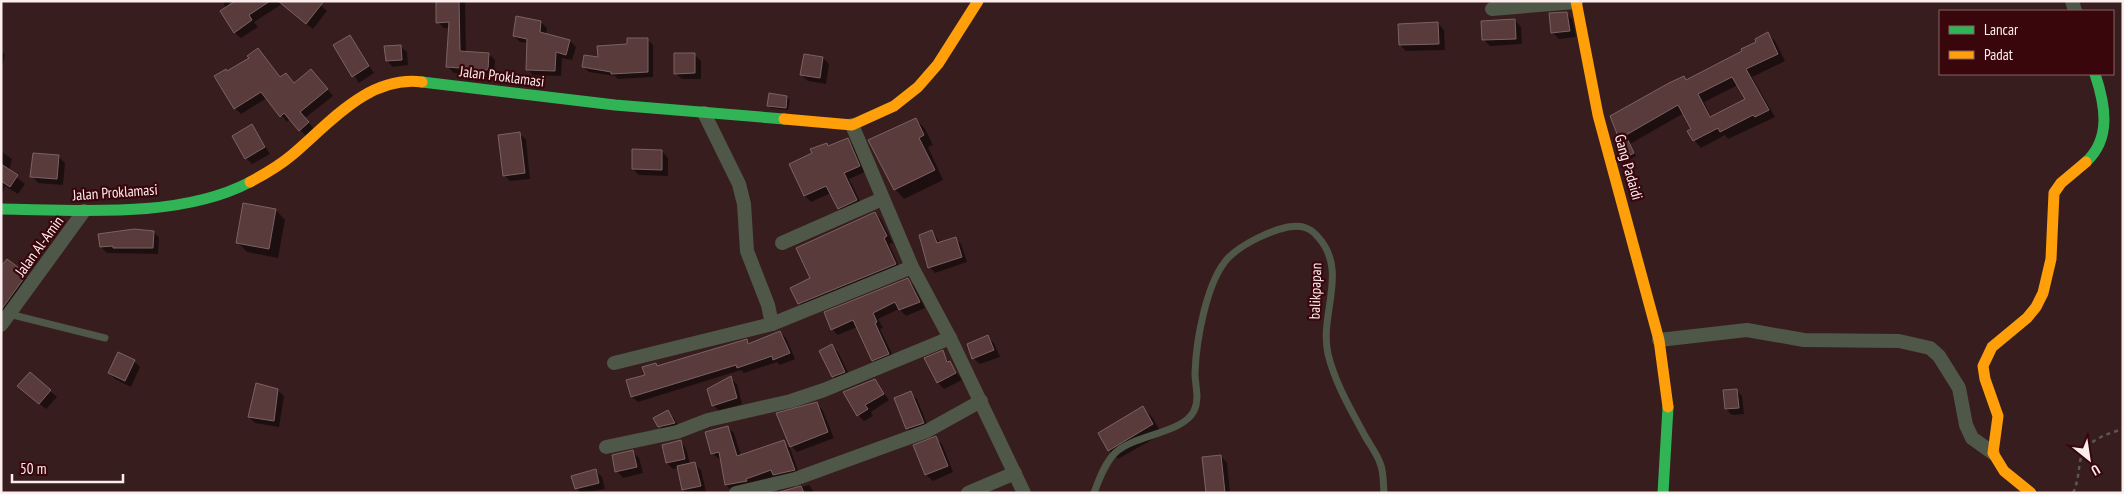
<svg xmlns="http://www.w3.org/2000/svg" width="2124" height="494" font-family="'PT Sans Narrow',sans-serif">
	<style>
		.shadow { fill: #0007; fill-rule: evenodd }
		.building { fill: #593b3c; stroke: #7b6263; fill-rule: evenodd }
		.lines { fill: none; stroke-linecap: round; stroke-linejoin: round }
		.path { stroke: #59584f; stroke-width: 2.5; stroke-dasharray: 4 4; stroke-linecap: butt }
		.lane { stroke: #4f5748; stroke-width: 7 }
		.street { stroke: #4f5748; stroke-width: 14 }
		.fast { stroke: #30b455; stroke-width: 11 }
		.slow { stroke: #ff9f0a; stroke-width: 11 }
		.labels { text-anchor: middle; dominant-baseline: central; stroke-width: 4.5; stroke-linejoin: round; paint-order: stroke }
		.street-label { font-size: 15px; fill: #fdeeee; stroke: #39060b }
	</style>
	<rect width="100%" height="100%" fill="#381d1e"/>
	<g class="shadow">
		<path d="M223,1H281L282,4L254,22L258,27L241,38L234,32Z"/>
		<path d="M316,1L327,11L313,29L292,13Z"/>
		<path d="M437,1H465L466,52L489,54L495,60L494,76L454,73L447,66L450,28H444L438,22Z"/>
		<path d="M1566,13L1572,19L1576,37L1559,39L1552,32Z"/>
		<path d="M1515,20L1521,27L1522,44L1490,46L1484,40Z"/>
		<path d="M541,22L547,28L546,35L570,41L576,47L572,60L562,58L561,76L533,75L527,69L528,43L520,42L514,36Z"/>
		<path d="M1438,23L1444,30L1445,50L1406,51L1400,45Z"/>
		<path d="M1768,34L1775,41L1785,61L1752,77L1775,117L1728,139L1725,135L1701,148L1694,140L1692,129L1684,113L1630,144L1636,156L1627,161L1624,159L1625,143L1620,138L1687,81L1744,52ZM1738,85L1746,100L1712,118L1704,102Z"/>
		<path d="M350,37L374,73L359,83L334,46Z"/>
		<path d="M647,39L653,45V77L618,79L615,76L589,72L583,67Z"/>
		<path d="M400,46L407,52L408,65L393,67L387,61Z"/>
		<path d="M1,51L5,55L1,70Z"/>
		<path d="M694,54L701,61V79H682L675,73Z"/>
		<path d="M823,58L829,64L826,84L808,81L801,75Z"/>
		<path d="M228,73L280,78L294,84L317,77L333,96L305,118L314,129L306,136L290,119L287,122L267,98L241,114L235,108Z"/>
		<path d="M787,97L790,100L788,110L771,108L768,106Z"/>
		<path d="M916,119L925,129L933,145L928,147L943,180L904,199L895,189L870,141Z"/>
		<path d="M252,126L270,154L252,164L246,158Z"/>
		<path d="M519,133L526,140L530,179L510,181L504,175Z"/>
		<path d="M848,140L854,146L865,172L849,179L863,207L845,215L839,208L831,193L811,202L805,196L790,165L813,154L826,144L830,147Z"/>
		<path d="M1,151L12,159L9,171L25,184L18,194L5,186L3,192H1Z"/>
		<path d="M662,151L668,158V176L639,175L633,169Z"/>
		<path d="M59,157L65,163L63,185L38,183L32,176Z"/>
		<path d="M244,205L276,210L285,220L278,258L247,252L237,242Z"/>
		<path d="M875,213L881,219L893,243L889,244L901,270L805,309L799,303L812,279Z"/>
		<path d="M932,231L940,243L955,238L961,244L967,262L935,273L930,267Z"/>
		<path d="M154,232L159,238L158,254L107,253L101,247Z"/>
		<path d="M7,261L36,285L1,334V268Z"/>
		<path d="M908,280L914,286L925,308L906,316L899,309L878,319L883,328L880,329L895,360L879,366L873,360L857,327L838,335L832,329Z"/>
		<path d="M780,332L786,338L795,359L780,365L777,362L744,373L741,370L638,402L632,397L656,364L659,367L746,341L750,344Z"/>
		<path d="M988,337L994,343L1000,357L980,364L973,358Z"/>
		<path d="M831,346L838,352L851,378L839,383L833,376Z"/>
		<path d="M942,352L962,380L944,389L938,383L926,359Z"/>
		<path d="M134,361L140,367L131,387L115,379L109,373Z"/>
		<path d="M30,373L57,397L46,409L25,392Z"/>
		<path d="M730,378L737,384L742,404L719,411L713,405Z"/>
		<path d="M874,380L889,400L871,412L873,416L864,421L858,415Z"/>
		<path d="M277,390L284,396L279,427L255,423L249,417Z"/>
		<path d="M1736,390L1742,396L1744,414L1732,415L1726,409Z"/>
		<path d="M910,393L917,399L929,429L914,435L907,428Z"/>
		<path d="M816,403L822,409L834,438L797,452L791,446Z"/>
		<path d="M1143,408L1152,417L1162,434L1118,459L1109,450Z"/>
		<path d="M668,412L674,418L680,429L666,433L659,426Z"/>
		<path d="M728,427L734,433L741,456L783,442L790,448L800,476L781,481L776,476L732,491L726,485L721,459H719L712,453Z"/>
		<path d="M935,438L942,444L953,472L933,481L926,475L915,446Z"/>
		<path d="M680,441L686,448L690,465L695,464L701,470L706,492L686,493L683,490L678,468L673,469L667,463Z"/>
		<path d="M633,452L639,458L643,473L623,478L617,471Z"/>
		<path d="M1221,456L1227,463L1230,493H1208Z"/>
		<path d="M596,471L602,477L605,489L581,493L576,488Z"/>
		<path d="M809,485L815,493H781Z"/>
	</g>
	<g class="building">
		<path d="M235,1H270L249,15L252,20L234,33L220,11Z"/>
		<path d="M278,1H324L306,24Z"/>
		<path d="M436,1H459L460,51L489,53L488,70L446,67L449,22L436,23Z"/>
		<path d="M1567,12L1570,31L1551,33L1549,13Z"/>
		<path d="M516,16L541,21L540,32L570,40L566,55L556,52L555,71L526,70L527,39L513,36Z"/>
		<path d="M1515,19L1516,39L1482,40L1481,21Z"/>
		<path d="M1438,22L1439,44L1399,45L1398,24Z"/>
		<path d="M1768,32L1778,54L1746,69L1769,110L1755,117L1753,115L1720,132L1718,128L1693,141L1687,131L1691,129L1678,105L1619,139L1610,116L1669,83L1684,76L1686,80L1742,51L1741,49L1756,42L1755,39ZM1732,77L1745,99L1710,117L1698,94Z"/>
		<path d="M350,35L369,66L352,77L333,45Z"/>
		<path d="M627,38H648V72L611,74V72L582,67L584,55L598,57L597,46L627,44Z"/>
		<path d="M401,45L402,60L386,61L384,46Z"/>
		<path d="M258,48L280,77L286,73L294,83L311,69L328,89L300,112L309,122L299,131L284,113L280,117L261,92L234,109L214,76L226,69L227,71L249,58L247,56Z"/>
		<path d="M674,53H695V73L674,74Z"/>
		<path d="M804,54L823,57L820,78L800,75Z"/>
		<path d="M769,93L787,96L786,108L767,106Z"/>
		<path d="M916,118L924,135L919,138L935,170L894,190L868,140Z"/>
		<path d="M252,124L265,147L245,159L232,136Z"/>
		<path d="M520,132L525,173L503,176L498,135Z"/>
		<path d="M848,138L860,166L844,173L857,200L838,209L826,186L804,196L789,164L812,153L810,149L827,143L828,146Z"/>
		<path d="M1628,140L1634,153L1623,159L1618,146Z"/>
		<path d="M632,149L662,150V170L632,169Z"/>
		<path d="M33,153L59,155L57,179L30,177Z"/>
		<path d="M1,164L18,175L10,187L1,181Z"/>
		<path d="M243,203L276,209L269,249L236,243Z"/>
		<path d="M875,212L887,236L884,238L896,264L798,304L790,288L810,278L796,248Z"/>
		<path d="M134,229L154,231L153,248H113V246L100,247L98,234Z"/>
		<path d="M932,230L937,243L956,237L962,257L928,268L919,235Z"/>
		<path d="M7,259L27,274L1,310V266Z"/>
		<path d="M908,278L920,302L899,310L895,302L873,313L877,322L875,323L889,354L872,361L853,320L831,330L824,312Z"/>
		<path d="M780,331L790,353L773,360L772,356L737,368L736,365L631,397L626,380L645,375L642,367L656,363L657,366L747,339L748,344Z"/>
		<path d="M988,335L994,350L972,359L967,344Z"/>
		<path d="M832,344L845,372L832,377L819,351Z"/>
		<path d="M943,350L947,362L950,361L956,373L937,383L924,358Z"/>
		<path d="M118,352L135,360L125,381L108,373Z"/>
		<path d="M30,372L51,390L39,404L17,386Z"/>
		<path d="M731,376L737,398L712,406L707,389Z"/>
		<path d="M875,379L884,394L865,405L868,409L857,416L843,392Z"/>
		<path d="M256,383L278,389L274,421L248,417Z"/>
		<path d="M1737,389L1739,408L1725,409L1723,390Z"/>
		<path d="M911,391L924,423L906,429L894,398Z"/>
		<path d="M817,402L828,432L790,447L776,413Z"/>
		<path d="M1143,406L1153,424L1108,451L1098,433Z"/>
		<path d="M668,410L675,423L658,427L653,418Z"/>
		<path d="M728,426L737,456L784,440L795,470L773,475L771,470L746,479L747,481L725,485L719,452L711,454L705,432Z"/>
		<path d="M936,436L948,466L925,475L913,445Z"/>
		<path d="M681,440L685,459L666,463L662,445Z"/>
		<path d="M633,450L637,467L615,472L612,455Z"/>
		<path d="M1221,455L1225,493H1206L1202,457Z"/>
		<path d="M695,462L701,486L682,490L677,466Z"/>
		<path d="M596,469L599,483L575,489L571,476Z"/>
		<path d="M801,486L804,493L780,492L797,487Z"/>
	</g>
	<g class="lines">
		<path class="path" d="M2073,493C2079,480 2078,470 2081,457C2085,441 2109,433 2123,429"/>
		<g class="lane">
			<path d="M9,314L105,338"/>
			<path d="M1094,493C1099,479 1105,463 1115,453C1135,434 1182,434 1194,411C1200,398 1195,386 1195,373C1196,342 1206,282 1228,258C1242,244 1269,231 1288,227C1301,225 1310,227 1318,237C1349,271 1319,314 1328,354C1335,383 1351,410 1365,436C1370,445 1377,454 1380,463C1384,472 1383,483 1384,493"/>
		</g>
		<g class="street">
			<path d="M2072,1L2075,11"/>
			<path d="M1492,9L1576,2"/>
			<path d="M852,125L912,267L950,338L1024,493"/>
			<path d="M782,243L882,199"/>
			<path d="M772,324L912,267"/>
			<path d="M1,325L84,211"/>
			<path d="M1659,340L1747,330L1804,340L1899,341L1930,348L1939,356L1959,388L1966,425L1972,438L1993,453"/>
			<path d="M614,363L772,324L768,305L747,251L744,204L739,184L704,113"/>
			<path d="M606,447L677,432L708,420L791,401L824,390L950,338"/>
			<path d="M736,493L795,479L927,431L981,401"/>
			<path d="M968,493L1015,473"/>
		</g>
		<g class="fast">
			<path d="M422,82L615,105L784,119"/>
			<path d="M2086,162C2112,138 2105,104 2095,74"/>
			<path d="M1,209C78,210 180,219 250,182"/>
			<path d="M1663,493L1668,407"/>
		</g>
		<g class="slow">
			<path d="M1576,1L1598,115L1659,340L1668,407"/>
			<path d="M784,119L852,125L894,106L918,87L938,64L978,1"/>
			<path d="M250,182C265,174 279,166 292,155C329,124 368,75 422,82"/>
			<path d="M2031,493L2004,471L1993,453L1998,416L1985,379L1983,366L1992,347L2027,318L2036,307L2043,293L2051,259L2054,193L2061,183L2086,162"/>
		</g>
	</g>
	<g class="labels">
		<g class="street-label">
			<text transform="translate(502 76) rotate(7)">Jalan Proklamasi</text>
			<text transform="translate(1629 167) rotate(74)">Gang Padaidi</text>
			<text transform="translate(115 192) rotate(-4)">Jalan Proklamasi</text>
			<text transform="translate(39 246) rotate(-54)">Jalan Al-Amin</text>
			<text transform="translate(1315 291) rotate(-88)">balikpapan</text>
		</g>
	</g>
	<rect width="2124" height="494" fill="none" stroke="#fdeeee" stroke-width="5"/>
	<rect x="1939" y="10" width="175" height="65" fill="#39060b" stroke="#876366"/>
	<rect x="1949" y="26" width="25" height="8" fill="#30b455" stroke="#876366"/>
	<text x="1984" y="35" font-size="15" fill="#fdeeee">Lancar</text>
	<rect x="1949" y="51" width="25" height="8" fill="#ff9f0a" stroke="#876366"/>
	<text x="1984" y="60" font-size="15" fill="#fdeeee">Padat</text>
	<g transform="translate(2089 459) rotate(150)" stroke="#39060b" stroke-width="4" paint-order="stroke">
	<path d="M0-4L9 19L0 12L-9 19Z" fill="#fdeeee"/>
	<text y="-8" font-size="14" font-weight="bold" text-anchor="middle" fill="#fdeeee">U</text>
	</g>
	<path d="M12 474v8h111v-8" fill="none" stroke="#fdeeee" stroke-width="2.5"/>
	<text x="20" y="474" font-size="15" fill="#fdeeee" stroke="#39060b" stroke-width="4" paint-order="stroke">50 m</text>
</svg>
